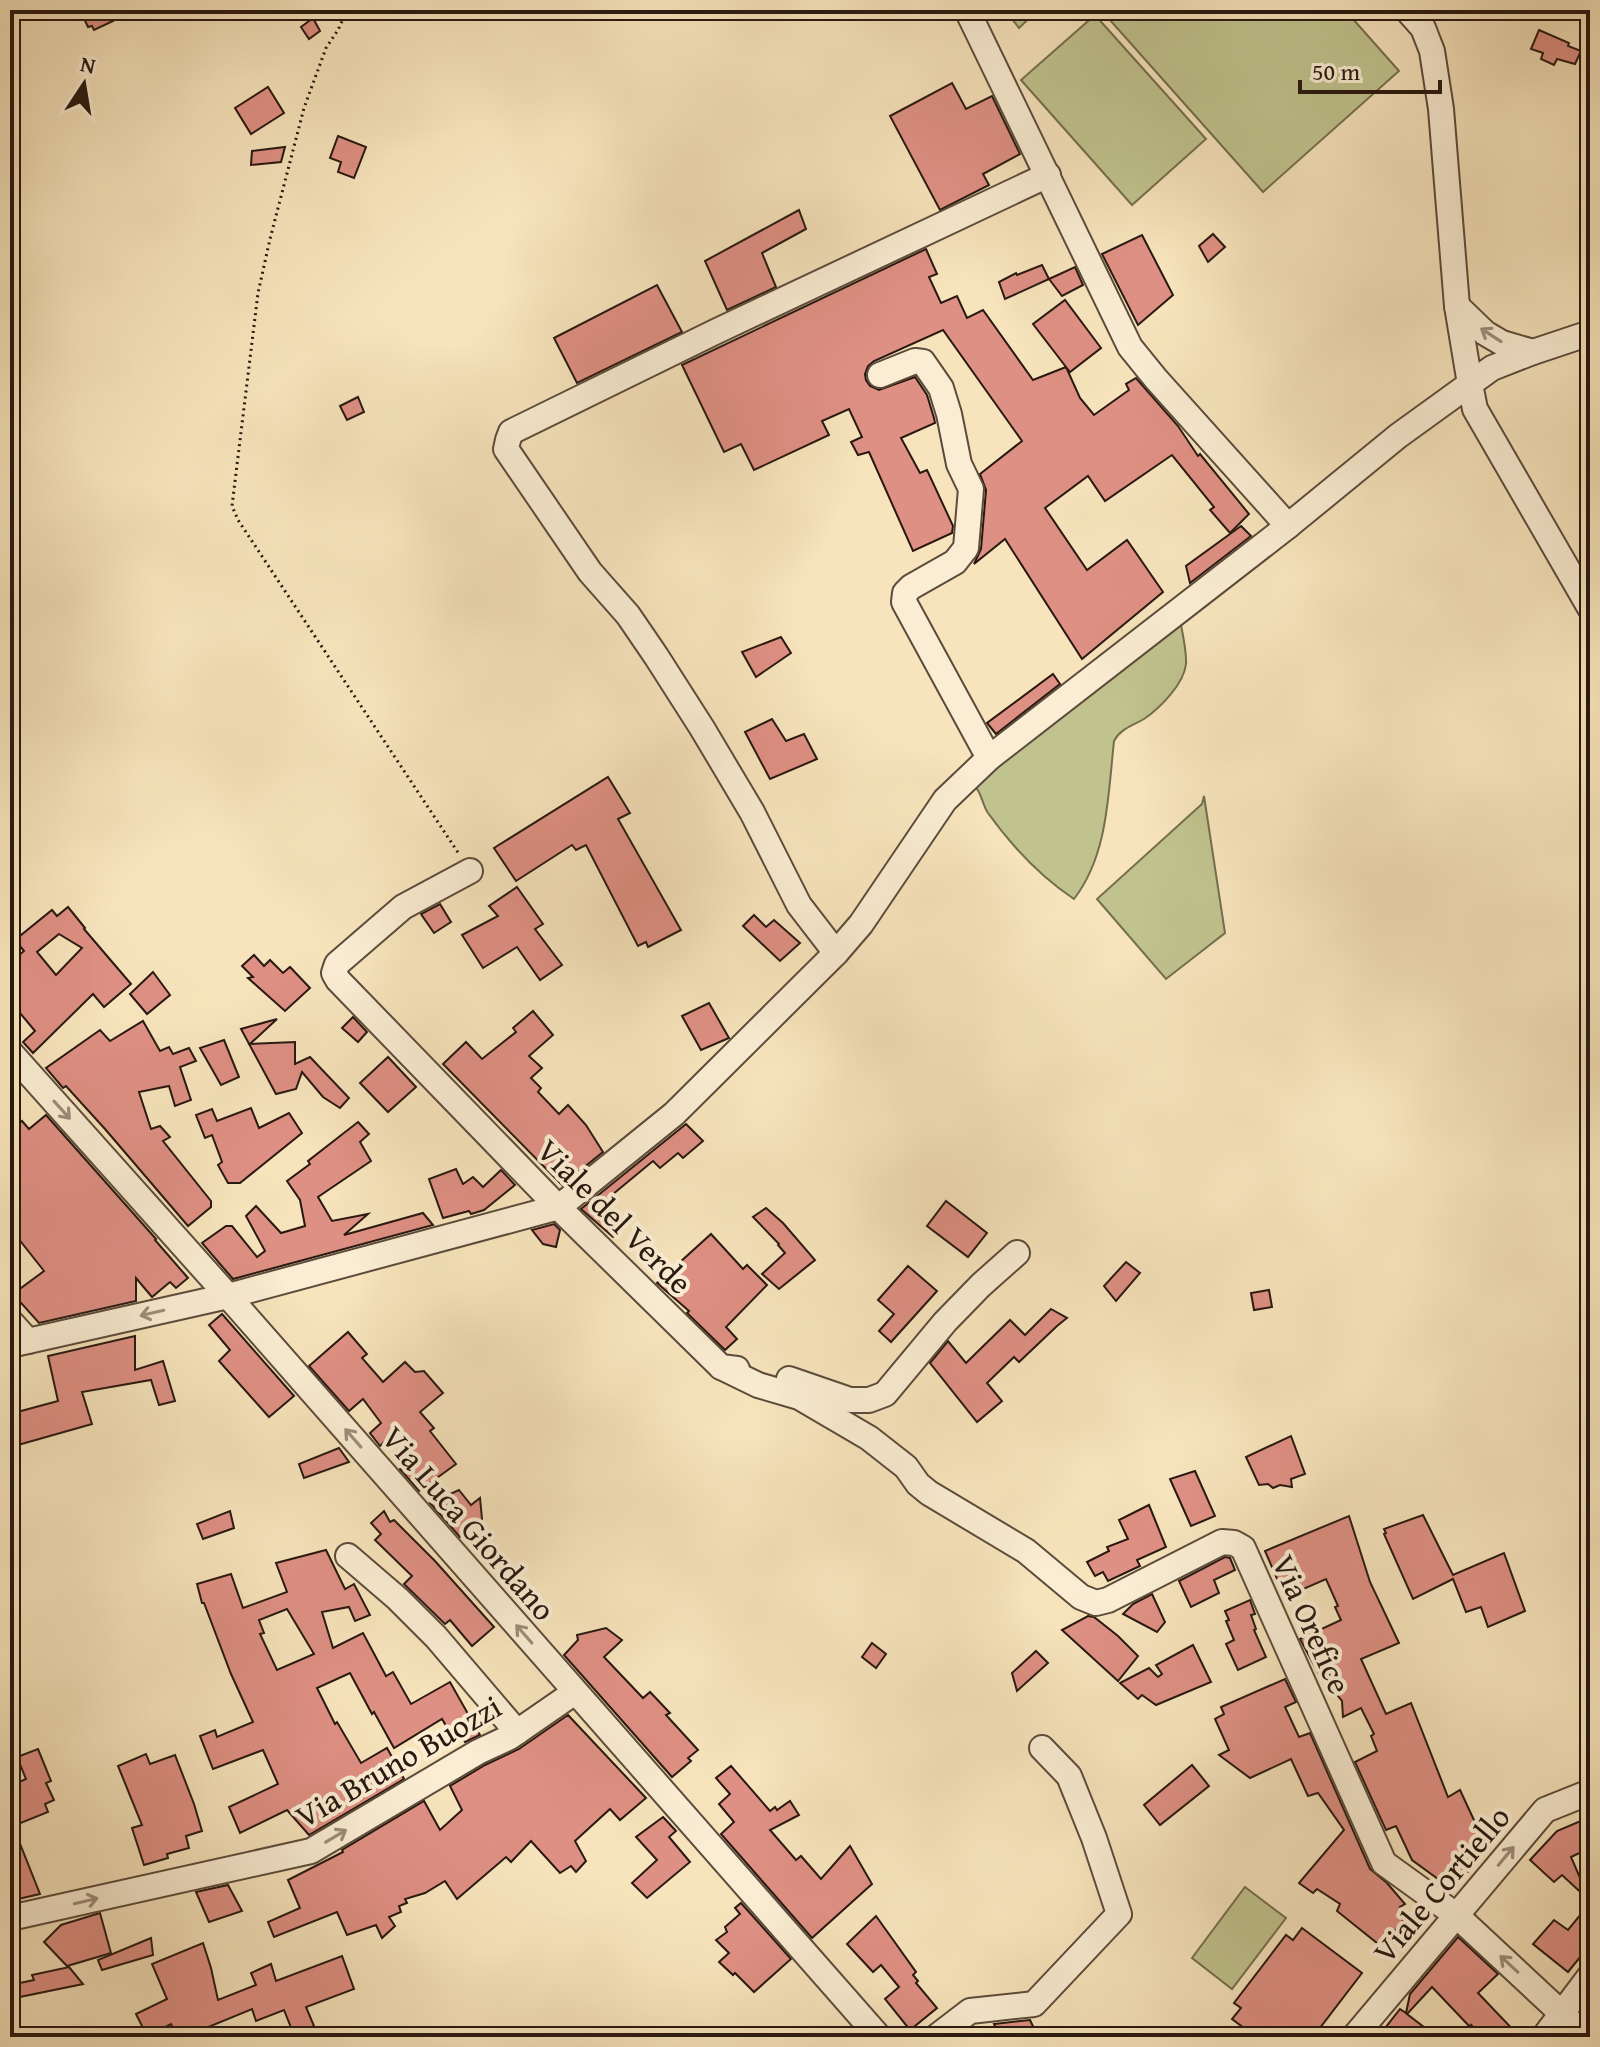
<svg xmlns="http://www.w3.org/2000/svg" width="1600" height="2047" font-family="'Gentium Book Plus',serif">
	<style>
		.green { fill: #c0c38e; stroke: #746e4f; stroke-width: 2 }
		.building { fill: #df9084; stroke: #281810; stroke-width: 2; fill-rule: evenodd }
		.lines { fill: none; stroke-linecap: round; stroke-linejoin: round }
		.minor-casing { stroke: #5c4b3b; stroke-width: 28 }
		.path { stroke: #281810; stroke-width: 3; stroke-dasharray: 2 4; stroke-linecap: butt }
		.minor { stroke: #faedd3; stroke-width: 24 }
		.oneway { stroke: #9c8d7b }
		.labels { text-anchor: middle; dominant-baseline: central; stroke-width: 8; stroke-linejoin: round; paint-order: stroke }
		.street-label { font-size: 32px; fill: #281810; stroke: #faedd3 }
	</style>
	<rect width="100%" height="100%" fill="#f7e4bc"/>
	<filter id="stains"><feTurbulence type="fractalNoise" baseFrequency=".0025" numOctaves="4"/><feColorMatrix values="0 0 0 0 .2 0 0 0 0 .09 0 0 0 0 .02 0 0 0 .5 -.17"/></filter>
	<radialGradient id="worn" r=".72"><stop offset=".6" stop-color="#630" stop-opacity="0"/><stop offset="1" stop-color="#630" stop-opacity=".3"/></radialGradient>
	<g class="green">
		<path d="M1005,10H1038L1019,28Z"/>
		<path d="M1101,10H1345L1399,71L1263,192Z"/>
		<path d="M1095,15L1206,139L1132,205L1021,80Z"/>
		<path d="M1180,619C1182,631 1187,652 1186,664C1184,684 1160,708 1144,719C1132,726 1120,729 1114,741C1108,795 1108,855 1074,899C1041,877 1011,845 988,813C982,804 982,793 974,785Z"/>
		<path d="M1204,796L1225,933L1166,979L1097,899L1202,804Z"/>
		<path d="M1245,1887L1286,1918L1232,1989L1192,1958Z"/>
	</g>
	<g class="building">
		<path d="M80,10H131V12L112,19L113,21L94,30L92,26L88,27Z"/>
		<path d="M313,18L320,31L309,39L301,27Z"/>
		<path d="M1539,30L1569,43L1568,46L1581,51L1575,64L1557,59L1554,65L1541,59L1543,53L1531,49Z"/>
		<path d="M952,83L966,109L992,96L1020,154L983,174L989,185L940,210L890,116Z"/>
		<path d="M268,87L284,113L251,134L235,108Z"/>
		<path d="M338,136L366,147L354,178L338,172L341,162L330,158Z"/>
		<path d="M285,147L281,162L251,165L252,151Z"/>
		<path d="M799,210L806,229L762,253L776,287L727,310L705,261Z"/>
		<path d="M1213,234L1225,247L1208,262L1199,246Z"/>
		<path d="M1142,235L1173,295L1138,325L1102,254Z"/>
		<path d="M926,249L937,274L929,277L941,303L957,296L967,318L983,310L1033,380L1066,367L1033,324L1065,300L1101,348L1070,372L1066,367L1080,398L1094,415L1129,390L1126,384L1136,378L1178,426L1198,456L1200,454L1249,514L1230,533L1210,510L1214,507L1172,455L1105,501L1088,476L1045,508L1087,570L1127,540L1163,592L1082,659L1005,539L974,564L981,549L986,490L980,474L1022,441L943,330L874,361L868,366L865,374L866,380L870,386L879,390L915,377L927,395L934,418L935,423L901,438L920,473L927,470L953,526L952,533L913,551L869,452L858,455L851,442L862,437L849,409L822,421L829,435L754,470L741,444L724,452L682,365Z"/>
		<path d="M1042,265L1049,279L1005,299L999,282L1016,273L1017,275Z"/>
		<path d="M1075,267L1083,285L1062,296L1049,279Z"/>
		<path d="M657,285L682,332L577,383L554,338Z"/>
		<path d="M358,397L364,412L347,420L340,406Z"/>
		<path d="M1241,526L1251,536L1190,583L1186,566Z"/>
		<path d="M781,637L791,653L756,677L742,652Z"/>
		<path d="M1053,674L1060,684L996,734L987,723Z"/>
		<path d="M772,719L786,741L804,734L817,759L770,779L745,732Z"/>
		<path d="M608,777L630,813L618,819L681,930L648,947L646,942L638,946L586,845L576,850L572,845L516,881L494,848Z"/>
		<path d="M517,887L543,924L535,929L562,965L540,980L517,947L483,968L462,935L498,916L489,906Z"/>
		<path d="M440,904L451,922L434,933L421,914Z"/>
		<path d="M68,907L85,928L84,929L131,984L104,1007L93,994L33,1053L23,1042L35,1031L10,1001V963L24,951L15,940L52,910L57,916ZM59,934L82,948L56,975L37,952Z"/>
		<path d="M754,915L766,927L774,920L800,943L780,961L743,926Z"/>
		<path d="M254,955L264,966L270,960L283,973L290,967L310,988L285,1011L248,978L253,977L242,966Z"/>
		<path d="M153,972L170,995L147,1014L130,994Z"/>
		<path d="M709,1003L729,1038L701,1050L682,1016Z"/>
		<path d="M533,1011L553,1035L529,1056L542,1068L531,1078L541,1088L538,1092L559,1114L568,1105L586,1125L603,1152L562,1185L443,1064L466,1042L482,1059L516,1032L513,1028Z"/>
		<path d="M353,1017L367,1032L358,1042L342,1028Z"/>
		<path d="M277,1019L250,1044L295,1042V1064L310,1057L349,1098L340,1108L323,1097L302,1072L296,1089L276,1094L241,1029Z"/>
		<path d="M143,1021L160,1051L169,1047L173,1054L189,1048L196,1061L180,1067L191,1100L175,1106L169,1086L139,1092L151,1129L160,1126L170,1137L163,1141L211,1201V1207L188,1226L105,1129L66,1086L63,1088L46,1068L100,1030L110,1041Z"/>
		<path d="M224,1040L239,1077L221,1085L200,1048Z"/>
		<path d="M388,1057L416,1087L388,1112L360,1083Z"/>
		<path d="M251,1108L259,1128L289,1113L302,1133L240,1183H228L218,1165L222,1162L212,1135L205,1138L196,1115L212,1109L217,1121Z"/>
		<path d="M46,1115L156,1239L155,1240L188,1278L176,1288L170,1282L152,1297L136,1278V1301L39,1323L13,1294L44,1271L10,1228V1131L22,1121L29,1129Z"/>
		<path d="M358,1122L369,1134L360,1142L371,1161L318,1197L332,1221L368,1214L344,1235L423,1213L433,1225L233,1279L202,1243L226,1226H232L257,1257L265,1251L246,1216L256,1206L281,1233L305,1226L300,1200L287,1181L310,1164L308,1161Z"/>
		<path d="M686,1124L703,1141L683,1158L678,1153L660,1168L653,1161L601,1204L625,1225L613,1237L581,1209Z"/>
		<path d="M456,1169L463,1184L473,1177L483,1187L501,1170L515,1185L484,1210L471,1214L469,1211L443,1218L429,1179Z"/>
		<path d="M946,1201L987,1233L968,1257L927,1226Z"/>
		<path d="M766,1208L783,1223L815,1260L779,1289L762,1274L785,1253L778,1245L779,1244L753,1217Z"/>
		<path d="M554,1224L560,1230L556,1247L543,1244L532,1230Z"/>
		<path d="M711,1234L743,1269L747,1265L767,1285L726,1327L737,1339L725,1350L687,1313L689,1311L657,1283Z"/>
		<path d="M1126,1262L1140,1273L1116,1301L1104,1286Z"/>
		<path d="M908,1266L937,1291L891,1342L879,1331L894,1314L878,1300Z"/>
		<path d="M1269,1290L1272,1307L1254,1310L1251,1293Z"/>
		<path d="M1051,1309L1067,1318L1057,1326L1019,1362L1014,1357L987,1383L1002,1401L977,1422L930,1363L948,1341L966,1363L1010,1320L1025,1335Z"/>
		<path d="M222,1314L294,1396L269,1417L219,1361L230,1350L209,1325Z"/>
		<path d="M348,1332L367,1354L362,1358L383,1382L405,1362L415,1372L424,1371L443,1393L420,1412L434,1428L430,1431L456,1464L419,1491L400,1469L414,1456L393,1433L380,1446L370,1433L381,1423L363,1399L349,1411L309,1366Z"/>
		<path d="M135,1336V1370L163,1361L175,1401L159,1405L151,1380L82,1392L92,1424L18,1445L10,1414L58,1401L48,1356Z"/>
		<path d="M1291,1436L1305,1474L1291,1479L1292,1487L1280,1485L1273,1488L1268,1484L1259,1485L1246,1457Z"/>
		<path d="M339,1448L349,1462L304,1478L299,1464Z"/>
		<path d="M1195,1471L1215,1516L1191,1526L1170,1479Z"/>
		<path d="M459,1490L471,1505L480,1498L482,1519L460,1537L430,1503Z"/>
		<path d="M1149,1505L1166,1547L1137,1560L1140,1566L1108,1581L1103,1572L1095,1576L1087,1562L1109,1551L1107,1547L1128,1539L1119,1520Z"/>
		<path d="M230,1511L234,1528L203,1539L197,1524Z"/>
		<path d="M384,1511L390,1522L394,1520L435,1561L494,1627L472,1646L450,1620L445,1624L404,1584L412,1576L375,1540L381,1534L371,1523Z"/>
		<path d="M1423,1515L1453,1575L1504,1553L1525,1611L1488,1627L1481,1607L1466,1612L1453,1579L1413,1599L1384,1534L1386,1533L1384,1529Z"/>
		<path d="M1349,1516L1370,1582L1399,1643L1361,1659L1386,1714L1411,1703L1448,1797L1460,1790L1487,1848L1453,1890L1412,1860L1396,1826L1386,1830L1355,1762L1377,1751L1371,1736L1374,1734L1361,1708L1343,1717L1342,1701L1338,1696L1329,1672L1320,1676L1300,1639L1341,1620L1335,1607L1338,1606L1326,1579L1285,1597L1265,1551Z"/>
		<path d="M326,1550L345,1589L354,1584L370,1615L355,1621L349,1607L322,1612L333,1648L363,1633L386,1676L393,1672L411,1704L450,1682L480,1735L465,1742L456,1727L449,1731L442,1719L394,1748L374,1712L372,1714L350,1673L317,1688L335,1724L337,1722L361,1763L387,1748L404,1779L309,1835L287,1810L240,1833L229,1807L278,1784L263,1750L213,1769L200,1736L215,1730L217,1737L253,1722L231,1674L204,1603H202L197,1584L231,1574L243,1608L287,1592L276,1563ZM287,1609L314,1654L277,1670L260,1634L264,1633L259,1620Z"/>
		<path d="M1225,1557L1230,1558L1235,1570L1214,1580L1219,1593L1191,1607L1179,1581Z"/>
		<path d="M1152,1594L1165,1622L1157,1632L1123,1614L1133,1604Z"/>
		<path d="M1250,1600L1255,1614L1251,1615L1256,1629L1254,1630L1266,1657L1238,1670L1226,1644L1234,1640L1226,1621L1229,1620L1225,1611Z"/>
		<path d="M1088,1616L1094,1617L1118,1636L1138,1656L1118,1681L1062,1630Z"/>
		<path d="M606,1628L622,1640L604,1657L643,1698L650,1692L670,1713L666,1715L698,1750L688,1758L691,1761L672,1777L564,1655L578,1640L577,1635Z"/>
		<path d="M872,1643L886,1654L876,1668L862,1657Z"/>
		<path d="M1193,1645L1211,1682L1156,1705L1142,1695L1138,1699L1120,1683L1149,1668L1158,1677L1162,1674L1156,1665Z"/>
		<path d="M1036,1651L1048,1663L1017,1691L1012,1673Z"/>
		<path d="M1285,1679L1296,1702L1285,1707L1299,1737L1310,1733L1370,1869L1387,1883L1405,1904L1400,1907L1408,1914L1382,1947L1337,1911L1340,1904L1317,1889L1313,1893L1299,1883L1344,1830L1318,1793L1308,1796L1291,1759L1250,1778L1219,1755L1229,1750L1215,1719L1224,1714L1221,1707Z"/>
		<path d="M568,1715L646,1798L620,1820L610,1809L575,1841L586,1861L576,1872L571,1866L560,1873L531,1841L511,1862L506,1857L457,1899L445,1881L425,1893L405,1899L407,1903L399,1906L401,1912L389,1917L395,1926L382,1938L376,1925L347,1935L337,1912L274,1937L268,1922L300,1908L288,1880L343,1852L342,1850L424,1801L440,1830L462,1810L450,1786L485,1765L519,1749Z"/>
		<path d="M38,1749L51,1781L46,1783L54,1800L45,1804L48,1812L13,1826L40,1894L18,1899L10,1879V1786L26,1779L17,1757Z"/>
		<path d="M146,1754L150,1764L175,1755L194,1804L202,1831L186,1836L189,1848L167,1854L168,1858L144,1865L132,1828L142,1825L118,1766Z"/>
		<path d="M1192,1765L1209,1786L1160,1825L1144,1805Z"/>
		<path d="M731,1766L770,1811L775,1807L777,1810L790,1801L799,1815L770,1830L796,1860L801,1856L821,1879L850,1846L872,1884L812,1938L721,1834L734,1822L719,1804L730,1794L716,1778Z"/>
		<path d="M663,1817L676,1831L669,1837L690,1862L647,1898L632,1883L657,1860L636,1837Z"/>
		<path d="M1590,1817V1848L1571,1857L1590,1901L1562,1875L1554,1882L1530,1860L1557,1831Z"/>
		<path d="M228,1885L242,1911L209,1922L196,1892Z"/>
		<path d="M741,1903L791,1959L754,1992L735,1973L733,1975L719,1962L729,1953L716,1940L727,1932L725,1927L740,1914L735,1908Z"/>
		<path d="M1590,1903V1945L1568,1972L1533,1944L1554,1920L1568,1930Z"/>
		<path d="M100,1913L111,1953L67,1966L44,1942L61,1925Z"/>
		<path d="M876,1916L916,1972L913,1975L918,1981L916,1983L937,2008L910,2030L885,1999L899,1987L881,1965L873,1972L847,1944Z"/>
		<path d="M1302,1928L1362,1973L1313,2037H1256L1232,2019L1241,2008L1234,2003L1286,1935L1293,1940Z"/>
		<path d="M1458,1937L1498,1974L1478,1993L1520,2037H1484L1471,2025L1470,2027L1432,1987L1407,2014L1437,2037H1378L1400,2009L1406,2013L1410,1994Z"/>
		<path d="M151,1938L153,1955L102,1970L98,1960Z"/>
		<path d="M203,1943L211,1968L218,2000L256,1985L251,1973L271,1964L276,1981L342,1956L354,1989L306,2007L314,2026L294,2035L284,2010L256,2021L252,2009L184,2037H177L171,2024L147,2036L136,2014L167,1999L152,1964Z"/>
		<path d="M69,1967L83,1984L10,1999V1985L34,1980L32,1975Z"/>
		<path d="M1030,2020L1038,2037H1000L994,2024Z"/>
	</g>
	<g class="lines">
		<defs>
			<g id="minor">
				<path d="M967,10L1130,347L1156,379L1288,526"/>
				<path d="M1407,10L1423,28L1432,51L1441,109L1457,306L1470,384L1475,409L1590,608"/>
				<path d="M1457,306L1485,333L1502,343L1533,352"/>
				<path d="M880,375L915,361L923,362L941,388L949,414L959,464L971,489L966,548L955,562L911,587L905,593L904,602L989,758"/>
				<path d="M470,871L403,907L337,964L334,973L338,980L556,1205L721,1367L737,1369"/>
				<path d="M836,953L799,905L752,812L702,728L656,656L628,615L590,572L506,449L508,440L511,432L717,331L1048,175"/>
				<path d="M10,1052L228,1296L879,2037"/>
				<path d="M10,1321L28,1341"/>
				<path d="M10,1345L228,1296L559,1207L674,1114L836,953L861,924L945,800L989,758L1288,526L1398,436L1492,368L1533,352L1590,333"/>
				<path d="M721,1367L758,1385L799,1397L869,1438L906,1467L918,1484L929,1493L1026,1551L1081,1597L1096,1603L1108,1600L1222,1542L1234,1543L1243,1548L1384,1863L1456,1915L1587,2037"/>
				<path d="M789,1379L850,1400H869L885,1394L945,1322L981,1285L1017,1253"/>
				<path d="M348,1556L398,1599L436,1637L517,1732"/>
				<path d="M10,1918L311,1851L478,1752L510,1737L575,1692"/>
				<path d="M936,2037L970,2011L1034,2004L1119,1914L1094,1838L1069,1776L1042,1748"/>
				<path d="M1354,2037L1545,1810L1590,1792"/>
				<path d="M1544,2037L1590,1976"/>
			</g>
		</defs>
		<use href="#minor" class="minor-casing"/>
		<g class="path">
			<path d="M340,10L343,19L338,30L326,48L304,108L270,239L258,293L232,506L238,520L459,854"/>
			<path d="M1242,2030L1251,2037"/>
			<path d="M1233,2033L1235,2037"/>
		</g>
		<use href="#minor" class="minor"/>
	</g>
	<defs><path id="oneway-shaft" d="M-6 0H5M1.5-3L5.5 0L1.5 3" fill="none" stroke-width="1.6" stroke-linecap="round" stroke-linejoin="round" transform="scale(2)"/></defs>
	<g class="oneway">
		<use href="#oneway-shaft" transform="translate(1491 335) rotate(-147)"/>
		<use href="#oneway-shaft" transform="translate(62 1110) rotate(48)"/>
		<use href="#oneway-shaft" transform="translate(152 1313) rotate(167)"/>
		<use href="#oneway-shaft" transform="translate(353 1438) rotate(-131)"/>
		<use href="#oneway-shaft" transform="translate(524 1634) rotate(-131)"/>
		<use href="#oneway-shaft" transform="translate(336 1836) rotate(-31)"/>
		<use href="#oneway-shaft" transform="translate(1506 1856) rotate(-50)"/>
		<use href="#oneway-shaft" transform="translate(86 1901) rotate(-13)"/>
		<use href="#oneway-shaft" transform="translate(1509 1964) rotate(-137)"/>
	</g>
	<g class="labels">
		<g class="street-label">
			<text transform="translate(615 1216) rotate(45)">Viale del Verde</text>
			<text transform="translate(469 1523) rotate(49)">Via Luca Giordano</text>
			<text transform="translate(1312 1624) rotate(66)">Via Orefice</text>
			<text transform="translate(398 1761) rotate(-30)">Via Bruno Buozzi</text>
			<text transform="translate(1441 1884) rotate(-50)">Viale Cortiello</text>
		</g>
	</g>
	<rect width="1600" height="2047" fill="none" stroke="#f7e4bc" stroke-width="40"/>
	<rect x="12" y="12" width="1576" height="2023" fill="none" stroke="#281810" stroke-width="4"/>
	<rect x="20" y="20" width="1560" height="2007" fill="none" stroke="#281810" stroke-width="2"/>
	<g transform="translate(84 84) rotate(12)" stroke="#faedd3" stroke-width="6" paint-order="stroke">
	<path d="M0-6L14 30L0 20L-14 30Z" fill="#281810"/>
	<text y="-12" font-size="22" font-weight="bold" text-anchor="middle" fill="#281810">N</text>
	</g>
	<path d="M1300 80v12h140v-12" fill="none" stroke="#281810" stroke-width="4"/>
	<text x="1312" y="80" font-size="24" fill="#281810" stroke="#faedd3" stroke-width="6" paint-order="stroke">50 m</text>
	<rect width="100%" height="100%" filter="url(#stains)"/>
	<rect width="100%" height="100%" fill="url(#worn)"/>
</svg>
